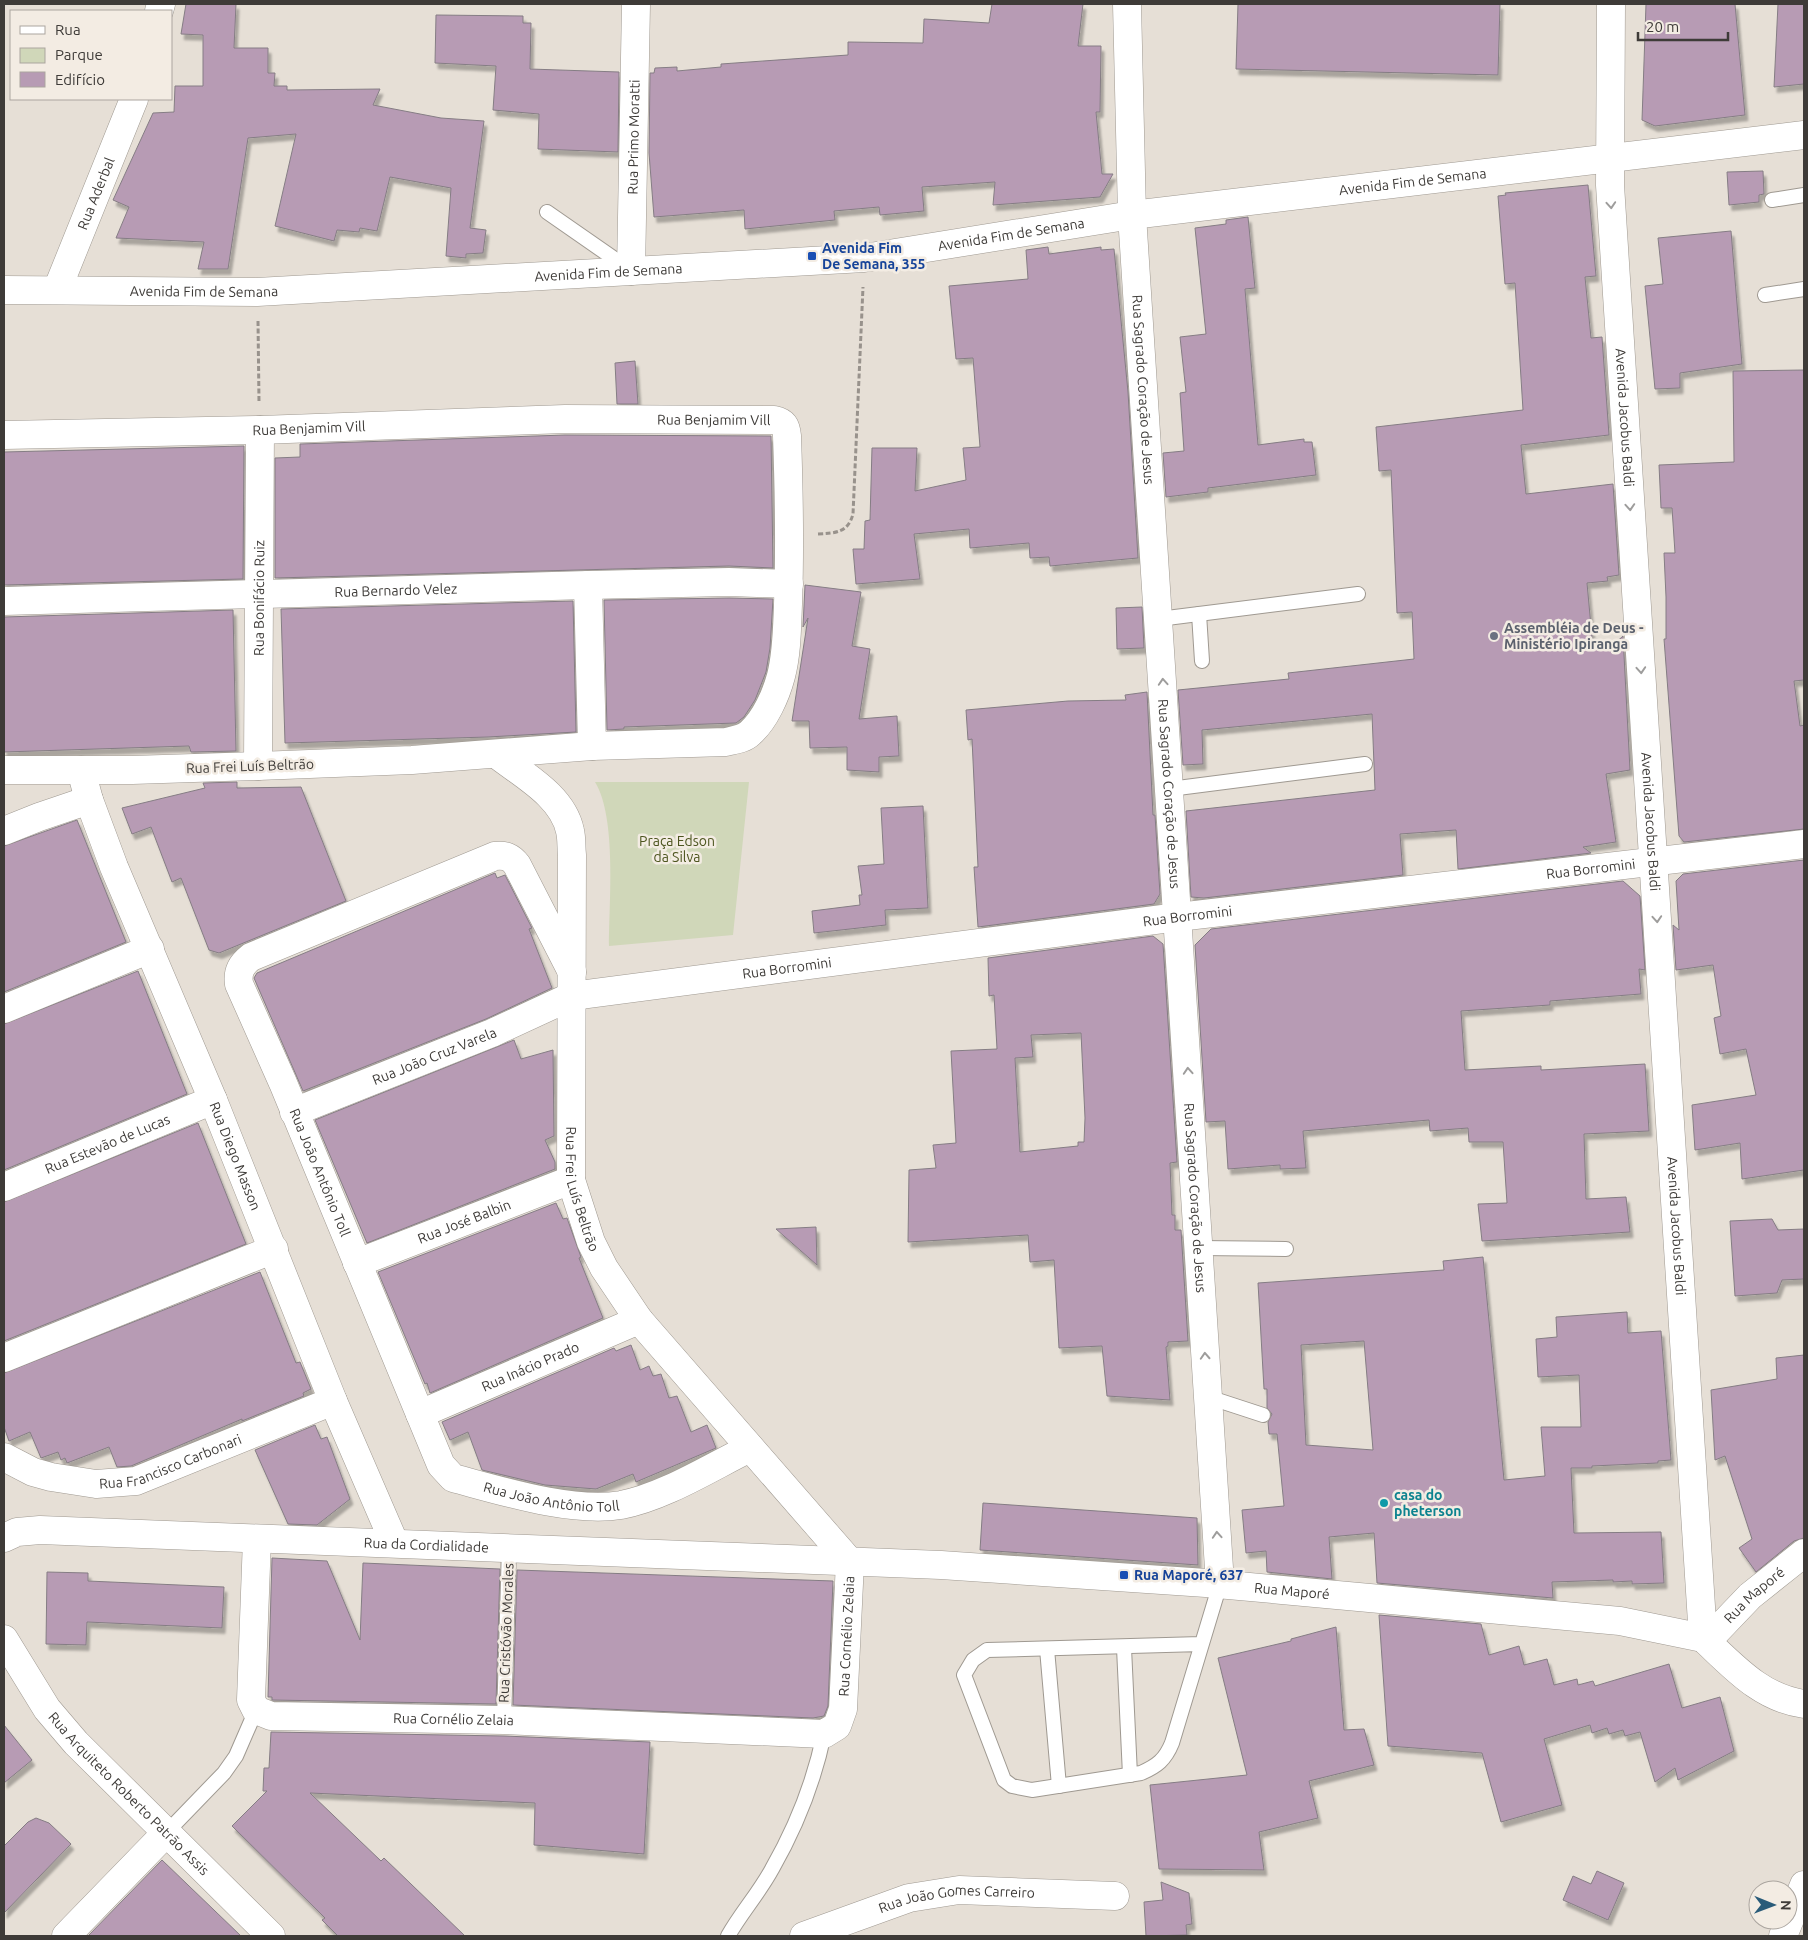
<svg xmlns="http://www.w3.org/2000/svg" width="1808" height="1940" font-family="Ubuntu,sans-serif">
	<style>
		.green { fill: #d0d7b9 }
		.building { fill: #b79bb4; stroke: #857d84; fill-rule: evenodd; filter: url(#shadow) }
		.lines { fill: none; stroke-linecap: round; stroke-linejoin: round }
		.lane-casing { stroke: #9f9991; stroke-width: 16 }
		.street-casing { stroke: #9f9991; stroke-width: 29 }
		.secondary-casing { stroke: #9f9991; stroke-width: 29 }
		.path { stroke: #98928c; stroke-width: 3; stroke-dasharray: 5 2.5; stroke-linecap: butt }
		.lane { stroke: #fff; stroke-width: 14 }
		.street { stroke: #fff; stroke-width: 28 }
		.secondary { stroke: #fff; stroke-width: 28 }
		.oneway { stroke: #9e9d9c }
		.transit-dot { fill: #1a4fb4; stroke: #f3ece3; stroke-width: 2 }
		.worship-dot { fill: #6b7280; stroke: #f3ece3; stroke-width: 2 }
		.culture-dot { fill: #0f9aa8; stroke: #f3ece3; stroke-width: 2 }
		.labels { text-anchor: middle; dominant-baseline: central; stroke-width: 5; stroke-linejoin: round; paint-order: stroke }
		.street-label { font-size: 14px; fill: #3e3b38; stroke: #f3ece3 }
		.transit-label { font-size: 14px; font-weight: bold; fill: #164399; stroke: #f3ece3; text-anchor: start }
		.worship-label { font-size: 14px; font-weight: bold; fill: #5b616d; stroke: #f3ece3; text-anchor: start }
		.park-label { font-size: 14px; fill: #4d551f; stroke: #f3ece3 }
		.culture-label { font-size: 14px; font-weight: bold; fill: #0d838f; stroke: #f3ece3; text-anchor: start }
	</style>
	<defs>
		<filter id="shadow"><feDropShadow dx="3" dy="5.5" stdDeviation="1" flood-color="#0004"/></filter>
	</defs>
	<rect width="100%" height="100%" fill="#e6dfd6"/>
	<path class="green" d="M595,782H749L733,935L609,946C609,903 617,818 595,782Z"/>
	<g class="building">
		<path d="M186,4H236L234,48H268V73H275L274,86H287V90L380,89L373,105L441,118L484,121L470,228L486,230L483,253L466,254V258L446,256L451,188L390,177L377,231L360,228L359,232L337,230L334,241L275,226L296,134L248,138L228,269H198L204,242L116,238L129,207L113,200L153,113L174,112L175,86H203V35L181,34Z"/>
		<path d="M992,4H1083L1078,46H1101L1100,112H1096L1102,174H1113L1100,197L993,205L995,182L922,187L924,211L880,215L879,207L834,211L835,220L745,229L744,210L654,217L649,153L650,73H654L655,68L677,67V71L721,67V64L848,55V42L923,43L924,19L989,23Z"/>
		<path d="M1238,4H1500L1498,75L1236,69Z"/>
		<path d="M1646,4H1735L1745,115L1655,126L1642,120Z"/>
		<path d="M1778,4H1804V84L1774,87Z"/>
		<path d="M436,15L523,16V23H531L530,69L619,72L618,152L538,149L539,114L493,110L496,66L435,63Z"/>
		<path d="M1763,171L1764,194L1759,195V202L1729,205L1727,172Z"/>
		<path d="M1588,185L1596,276L1585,277L1591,338L1602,337L1609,435L1521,445L1526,494L1613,484L1619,575L1607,577L1608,581L1587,583L1593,648L1612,646L1623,636L1630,770L1606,774L1616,842L1583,847L1591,853L1458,869L1456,830L1400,834L1403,875L1204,898L1191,897L1186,811L1375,790L1372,714L1202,730L1203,764L1183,765L1178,690L1289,679L1288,673L1414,659L1412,612L1397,613L1391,470L1379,471L1376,427L1523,410L1515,283L1505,284L1498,196L1506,195L1505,193Z"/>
		<path d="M1248,217L1255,288L1245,289L1258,445L1304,439V442H1312L1316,475L1208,488V492L1166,497L1163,453L1184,451L1180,393L1186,392L1180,337L1206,334L1195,228L1226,224V220Z"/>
		<path d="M1731,231L1742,364L1680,373V388L1655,389L1645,286L1663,284L1658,238Z"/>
		<path d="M1048,247L1049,254L1101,247V250L1114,249L1128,392L1138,558L1050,566L1049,557L1030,558L1029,543L970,548L969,529L914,534L920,579L856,584L853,549H864L865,521L870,520L872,448H917L915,491L966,480L963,448L980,447L973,358L956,359L949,286L1028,279L1026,250Z"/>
		<path d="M635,361L638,404H617L615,363Z"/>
		<path d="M1804,370V680L1794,681L1800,726L1804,725V829L1684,842L1679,836L1664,639H1666V597L1664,553H1675L1672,508H1661L1659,465L1734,462L1733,371Z"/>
		<path d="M565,435L771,436L773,568L729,566L275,578V458L300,457V444Z"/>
		<path d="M244,446L243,579L4,585V452Z"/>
		<path d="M805,585L861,592L852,646L870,649L859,719L897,716L899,756L879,757V772L847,770V747L810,748L809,721H792L808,618L803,627Z"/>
		<path d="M729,598L773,599L770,648L766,672L755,700L744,717L736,723L624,727V729L607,730L604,600Z"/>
		<path d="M573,601L576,732L488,737L285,743L281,609Z"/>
		<path d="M1142,607L1144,648L1117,649L1116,608Z"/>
		<path d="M233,610L236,751L191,752L189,746L4,752V617Z"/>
		<path d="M1147,692L1153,815H1155L1160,894L1154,904L978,927L974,867H978L972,739L968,740L966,710L1068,701L1126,700L1125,695Z"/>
		<path d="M237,782V788L301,787L346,901L219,953L209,950L181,878L172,882L151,827L132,834L122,808L205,788L203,783Z"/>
		<path d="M923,806L928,908L885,910L886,925L814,933L812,911L860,905L859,895H862L858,866L884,864L881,808Z"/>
		<path d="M77,820L126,942L4,992V846Z"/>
		<path d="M1804,860V1170L1742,1179L1740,1143L1695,1150L1692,1105L1756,1095L1746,1049L1720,1054L1714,1018L1721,1016L1713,965L1676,970L1673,925L1679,930L1676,881L1683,874Z"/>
		<path d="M495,873L497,878L505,875L532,928L529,929L552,988L486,1019L303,1091L254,978L257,973Z"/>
		<path d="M1623,881L1640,896L1645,970L1639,969L1641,994L1550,1001V1005L1461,1011L1465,1070L1541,1066V1070L1645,1064L1649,1131L1584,1134L1586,1199L1626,1197L1630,1232L1482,1241L1478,1204L1507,1203L1503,1142H1469L1468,1128L1430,1131L1429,1120L1303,1131L1306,1168L1280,1169V1165L1228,1169L1225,1121L1206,1122L1195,945L1211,929Z"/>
		<path d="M1153,936L1163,944L1177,1162L1170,1163L1172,1215H1175V1230H1181L1188,1341L1168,1342V1346L1166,1347L1170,1400L1107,1396L1102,1346L1059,1348L1054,1260L1030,1262L1028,1235L908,1242L909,1170L936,1168L933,1145L956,1143L951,1051L997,1049L994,995L989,996L988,958ZM1081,1033L1085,1118L1084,1142H1078V1146L1020,1152L1015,1058L1033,1057L1031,1035Z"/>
		<path d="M138,971L187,1094L4,1170V1024Z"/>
		<path d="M514,1040L521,1059L553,1050L554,1136L545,1140L555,1162V1169L367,1243L315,1120Z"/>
		<path d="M198,1123L246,1244L4,1341V1202Z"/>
		<path d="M556,1203L563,1219L567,1218L581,1257L579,1258L603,1318L430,1393L427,1383L425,1384L378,1272Z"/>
		<path d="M1772,1219L1778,1230L1804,1229V1279L1782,1280L1777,1293L1735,1296L1730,1221Z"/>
		<path d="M816,1227L817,1265L776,1229Z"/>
		<path d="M1483,1257L1504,1480L1545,1476L1541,1427H1581L1579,1375L1538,1377L1536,1339L1557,1337L1556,1317L1627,1312L1628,1333L1661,1331L1671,1460L1658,1461V1463L1592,1466V1468H1571L1574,1533L1661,1532L1664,1583L1632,1584V1581L1613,1582V1580L1552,1582L1553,1598L1377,1583L1374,1533L1329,1537L1332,1579L1267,1572L1266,1551L1246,1553L1242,1510L1284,1506L1277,1434H1269L1268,1422L1272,1414L1267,1408V1389H1264L1258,1283L1444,1270L1443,1261ZM1364,1341L1373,1450L1306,1445L1301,1345Z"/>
		<path d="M260,1272L296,1363L300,1362L311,1389L303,1393L304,1396L242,1421V1419L131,1466L117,1467L109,1447L67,1463L65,1458L61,1460L58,1452L41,1458L30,1432L9,1441L4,1427V1373Z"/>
		<path d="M631,1345L640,1370L649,1366L653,1376L661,1374L669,1398L677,1396L691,1432L707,1425L716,1448L636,1482L633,1474L596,1489L545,1485L482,1470L468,1432L450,1440L442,1422L614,1348L616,1351Z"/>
		<path d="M1804,1355V1538L1794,1541L1756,1572L1739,1548L1752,1539L1725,1456L1715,1460L1711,1390L1777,1379L1776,1358Z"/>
		<path d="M315,1425L321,1439L327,1437L350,1499L317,1525L288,1524L255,1450Z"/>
		<path d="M983,1503L1197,1518L1198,1565L980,1550Z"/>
		<path d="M272,1558L327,1561L360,1640L363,1563L500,1569L496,1704L272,1700V1697H268Z"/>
		<path d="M517,1570L833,1581L828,1706L824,1716L813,1718L513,1705Z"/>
		<path d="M47,1572L88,1573V1581L224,1587L222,1628L87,1622L86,1645L46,1644Z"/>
		<path d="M1379,1615L1481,1624L1489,1655L1519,1646L1524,1665L1547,1659L1554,1685L1577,1679L1578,1685L1593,1681L1595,1686L1669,1664L1682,1708L1720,1697L1734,1751L1678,1780L1675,1768L1655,1782L1640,1732L1625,1736L1623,1730L1609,1734L1607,1728L1592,1733L1590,1725L1544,1739L1562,1805L1501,1822L1482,1753L1388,1746Z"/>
		<path d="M1336,1627L1344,1730L1364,1729L1374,1765L1309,1781L1318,1818L1259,1832L1264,1870L1159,1869L1150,1785L1247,1775L1218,1658L1291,1641V1639Z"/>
		<path d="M4,1725L32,1760L4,1783Z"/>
		<path d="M271,1732L504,1736L650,1742L644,1854L534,1845L535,1803L310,1793L381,1861L384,1858L465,1936H338L322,1920L325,1918L232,1826L267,1791H263L264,1768H269Z"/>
		<path d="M36,1818L49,1823L71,1844L4,1913V1846L28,1822Z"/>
		<path d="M162,1860L241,1936H88Z"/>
		<path d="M1597,1871L1624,1883L1608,1920L1563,1900L1573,1876L1591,1884Z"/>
		<path d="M1161,1882L1189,1893L1192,1924L1186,1925L1187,1935L1146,1936L1144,1902L1163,1900Z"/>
	</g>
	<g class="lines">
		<defs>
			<g id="lane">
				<path d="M1772,200L1804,195"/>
				<path d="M547,212L629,269"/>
				<path d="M1765,295L1804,289"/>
				<path d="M1199,614L1202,661"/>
				<path d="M1159,619L1358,594"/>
				<path d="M1170,789L1365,764"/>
				<path d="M1199,1248L1286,1249"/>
				<path d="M1208,1397L1263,1415"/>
				<path d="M1201,1644L987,1650L973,1660L964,1675L1004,1780L1012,1786L1032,1790L1141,1773C1157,1766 1165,1760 1172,1743L1220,1584"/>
				<path d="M1124,1648L1130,1775"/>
				<path d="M1047,1649L1059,1786"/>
				<path d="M504,1720L509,1547"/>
				<path d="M166,1833L224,1773L236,1756L256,1710"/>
				<path d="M728,1936C741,1913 759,1893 772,1869C796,1827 814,1782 824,1734"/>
			</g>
			<g id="street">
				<path id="s1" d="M1127,4L1132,215L1220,1584"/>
				<path id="s2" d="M1611,4L1610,185L1703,1638"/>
				<path d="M159,11L161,4"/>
				<path id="s3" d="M631,271L636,4"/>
				<path id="s4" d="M57,290L134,99"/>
				<path id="s5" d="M4,435L260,430L565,419L774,420C784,422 786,426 787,436C789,492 790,548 788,604C787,628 787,653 781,676C776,695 765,720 750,733C744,739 734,740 726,742L592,746L412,760L258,766L132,770H4"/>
				<path d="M588,585L592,746"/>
				<path id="s6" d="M4,601L588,585L729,582L789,584"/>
				<path id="s7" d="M496,754C523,775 563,796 570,831C572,839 571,847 572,855L571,1180L591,1242L604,1268L639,1320L850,1562"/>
				<path id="s8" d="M258,766L260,430"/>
				<path id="s9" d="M81,770L89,800L114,867L213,1100L333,1401L394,1542"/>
				<path d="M4,831L39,817L89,800"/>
				<path id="s10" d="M572,972L517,865C511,857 506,855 495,856L251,957C242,964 237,971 239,984L283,1083L441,1465L453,1478C502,1491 571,1513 621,1505C664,1497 711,1467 750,1448"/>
				<path d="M4,1009L150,949"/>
				<path id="s11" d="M294,1112L492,1033L572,996L1178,917L1804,844"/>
				<path id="s12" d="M4,1187L213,1100"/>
				<path id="s13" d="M357,1263L571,1180"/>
				<path d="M4,1358L274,1249"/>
				<path id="s14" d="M420,1414L639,1320"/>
				<path id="s15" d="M4,1457L33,1472L51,1477L96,1484L136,1481L333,1401"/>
				<path id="s16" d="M4,1538L17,1532L40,1530L941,1565L1206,1583L1620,1621L1703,1638"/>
				<path id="s17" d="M257,1539L251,1700L256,1710L271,1716L504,1720L824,1734L837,1726L843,1709L850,1562"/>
				<path d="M1703,1638C1734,1667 1761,1698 1804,1704"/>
				<path id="s18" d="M4,1639L47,1709L76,1743L271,1936"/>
				<path id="s19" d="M1707,1641L1750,1596L1804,1553"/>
				<path d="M66,1936L166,1833"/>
				<path id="s20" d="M804,1936L909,1898L959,1890L1115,1896"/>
				<path d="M1783,1936L1804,1885"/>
			</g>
			<g id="secondary">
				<path id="s21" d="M4,290L257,292L864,258L1132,215L1804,135"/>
			</g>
		</defs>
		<use href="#lane" class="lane-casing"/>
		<use href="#street" class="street-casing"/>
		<use href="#secondary" class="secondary-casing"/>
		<g class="path">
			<path d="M258,321L259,402"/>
			<path d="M818,534C835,533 848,533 853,514L863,287"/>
		</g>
		<use href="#lane" class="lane"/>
		<use href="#street" class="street"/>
		<use href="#secondary" class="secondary"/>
	</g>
	<defs><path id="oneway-chevron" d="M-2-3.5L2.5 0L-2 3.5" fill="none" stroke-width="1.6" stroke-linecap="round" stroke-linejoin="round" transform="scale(1.25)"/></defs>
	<g class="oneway">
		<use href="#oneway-chevron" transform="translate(1611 205) rotate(86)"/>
		<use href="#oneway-chevron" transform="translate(1630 507) rotate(86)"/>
		<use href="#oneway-chevron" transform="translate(1641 670) rotate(86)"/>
		<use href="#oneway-chevron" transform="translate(1163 682) rotate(-94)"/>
		<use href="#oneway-chevron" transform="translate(1657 919) rotate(86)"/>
		<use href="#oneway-chevron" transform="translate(1188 1071) rotate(-94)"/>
		<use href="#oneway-chevron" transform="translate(1205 1356) rotate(-93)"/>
		<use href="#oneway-chevron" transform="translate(1217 1535) rotate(-94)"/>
	</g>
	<g class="transit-dot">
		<rect x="807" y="251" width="10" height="10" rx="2.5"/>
		<rect x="1119" y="1570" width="10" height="10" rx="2.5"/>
	</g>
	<circle class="worship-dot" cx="1494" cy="636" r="5"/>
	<circle class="culture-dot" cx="1384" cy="1503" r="5"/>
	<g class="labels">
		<g class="street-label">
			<text stroke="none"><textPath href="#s3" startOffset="134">Rua Primo Moratti</textPath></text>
			<text stroke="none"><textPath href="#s21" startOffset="1415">Avenida Fim de Semana</textPath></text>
			<text stroke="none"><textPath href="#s4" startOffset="104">Rua Aderbal</textPath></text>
			<text stroke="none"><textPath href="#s21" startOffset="1010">Avenida Fim de Semana</textPath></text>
			<text stroke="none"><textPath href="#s21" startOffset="605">Avenida Fim de Semana</textPath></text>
			<text stroke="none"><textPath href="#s21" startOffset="200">Avenida Fim de Semana</textPath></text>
			<text stroke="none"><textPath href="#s1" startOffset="386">Rua Sagrado Coração de Jesus</textPath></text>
			<text stroke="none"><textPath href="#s2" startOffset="414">Avenida Jacobus Baldi</textPath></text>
			<text stroke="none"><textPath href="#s5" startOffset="710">Rua Benjamim Vill</textPath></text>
			<text stroke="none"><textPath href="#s5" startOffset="305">Rua Benjamim Vill</textPath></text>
			<text stroke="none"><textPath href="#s6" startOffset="392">Rua Bernardo Velez</textPath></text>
			<text stroke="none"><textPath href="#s8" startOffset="168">Rua Bonifácio Ruiz</textPath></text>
			<text transform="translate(250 766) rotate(-2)">Rua Frei Luís Beltrão</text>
			<text stroke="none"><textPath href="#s1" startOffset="791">Rua Sagrado Coração de Jesus</textPath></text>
			<text stroke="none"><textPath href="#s2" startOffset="819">Avenida Jacobus Baldi</textPath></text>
			<text stroke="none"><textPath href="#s11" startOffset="1328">Rua Borromini</textPath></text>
			<text stroke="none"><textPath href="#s11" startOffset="922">Rua Borromini</textPath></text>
			<text stroke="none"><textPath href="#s11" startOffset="518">Rua Borromini</textPath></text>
			<text stroke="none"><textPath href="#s11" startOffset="151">Rua João Cruz Varela</textPath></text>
			<text stroke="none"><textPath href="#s12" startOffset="112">Rua Estevão de Lucas</textPath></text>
			<text stroke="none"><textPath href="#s9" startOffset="416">Rua Diego Masson</textPath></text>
			<text stroke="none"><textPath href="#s10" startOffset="646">Rua João Antônio Toll</textPath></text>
			<text stroke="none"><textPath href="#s7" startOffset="469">Rua Frei Luís Beltrão</textPath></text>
			<text stroke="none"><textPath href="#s1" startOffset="1196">Rua Sagrado Coração de Jesus</textPath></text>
			<text stroke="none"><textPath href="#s13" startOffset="115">Rua José Balbin</textPath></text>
			<text stroke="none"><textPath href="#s2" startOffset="1224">Avenida Jacobus Baldi</textPath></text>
			<text stroke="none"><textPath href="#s14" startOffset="120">Rua Inácio Prado</textPath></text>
			<text stroke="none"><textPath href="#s15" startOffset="175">Rua Francisco Carbonari</textPath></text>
			<text stroke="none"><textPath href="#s10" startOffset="1081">Rua João Antônio Toll</textPath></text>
			<text stroke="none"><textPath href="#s16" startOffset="424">Rua da Cordialidade</textPath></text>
			<text stroke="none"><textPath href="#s16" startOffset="1291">Rua Maporé</textPath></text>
			<text stroke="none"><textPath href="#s19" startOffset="66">Rua Maporé</textPath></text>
			<text transform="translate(506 1633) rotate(-88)">Rua Cristóvão Morales</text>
			<text stroke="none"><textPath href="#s17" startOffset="848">Rua Cornélio Zelaia</textPath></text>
			<text stroke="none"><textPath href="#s17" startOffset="371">Rua Cornélio Zelaia</textPath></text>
			<text stroke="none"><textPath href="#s18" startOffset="200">Rua Arquiteto Roberto Patrão Assis</textPath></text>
			<text stroke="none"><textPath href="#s20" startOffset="159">Rua João Gomes Carreiro</textPath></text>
		</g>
		<g class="transit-label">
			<text x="822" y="248">Avenida Fim<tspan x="822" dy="16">De Semana, 355</tspan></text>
			<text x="1134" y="1575">Rua Maporé, 637</text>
		</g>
		<g class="worship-label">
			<text x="1504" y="628">Assembléia de Deus -<tspan x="1504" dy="16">Ministério Ipiranga</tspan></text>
		</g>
		<g class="park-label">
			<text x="677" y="841">Praça Edson<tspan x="677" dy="16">da Silva</tspan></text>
		</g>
		<g class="culture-label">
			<text x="1394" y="1495">casa do<tspan x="1394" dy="16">pheterson</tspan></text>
		</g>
	</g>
	<rect width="1808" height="1940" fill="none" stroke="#3e3b38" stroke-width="10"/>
	<rect x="10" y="10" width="162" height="90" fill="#f3ece3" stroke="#aba59f"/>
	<rect x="20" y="26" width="25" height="8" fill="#ffffff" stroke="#aba59f"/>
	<text x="55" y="35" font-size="15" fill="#3e3b38">Rua</text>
	<rect x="20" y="48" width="25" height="15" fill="#d0d7b9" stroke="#aba59f"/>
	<text x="55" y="60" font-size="15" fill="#3e3b38">Parque</text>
	<rect x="20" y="72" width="25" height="15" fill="#b79bb4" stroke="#aba59f"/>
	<text x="55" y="85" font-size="15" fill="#3e3b38">Edifício</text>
	<g transform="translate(1773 1905) rotate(91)"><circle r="24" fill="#f3ece3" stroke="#aba59f"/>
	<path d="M0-4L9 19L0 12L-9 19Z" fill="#295b79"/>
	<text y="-8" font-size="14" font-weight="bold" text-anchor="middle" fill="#3e3b38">N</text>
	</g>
	<path d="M1638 32v8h90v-8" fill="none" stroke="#3e3b38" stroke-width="2.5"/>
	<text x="1646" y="32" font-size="15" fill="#3e3b38" stroke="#f3ece3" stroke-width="4" paint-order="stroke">20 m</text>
</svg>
